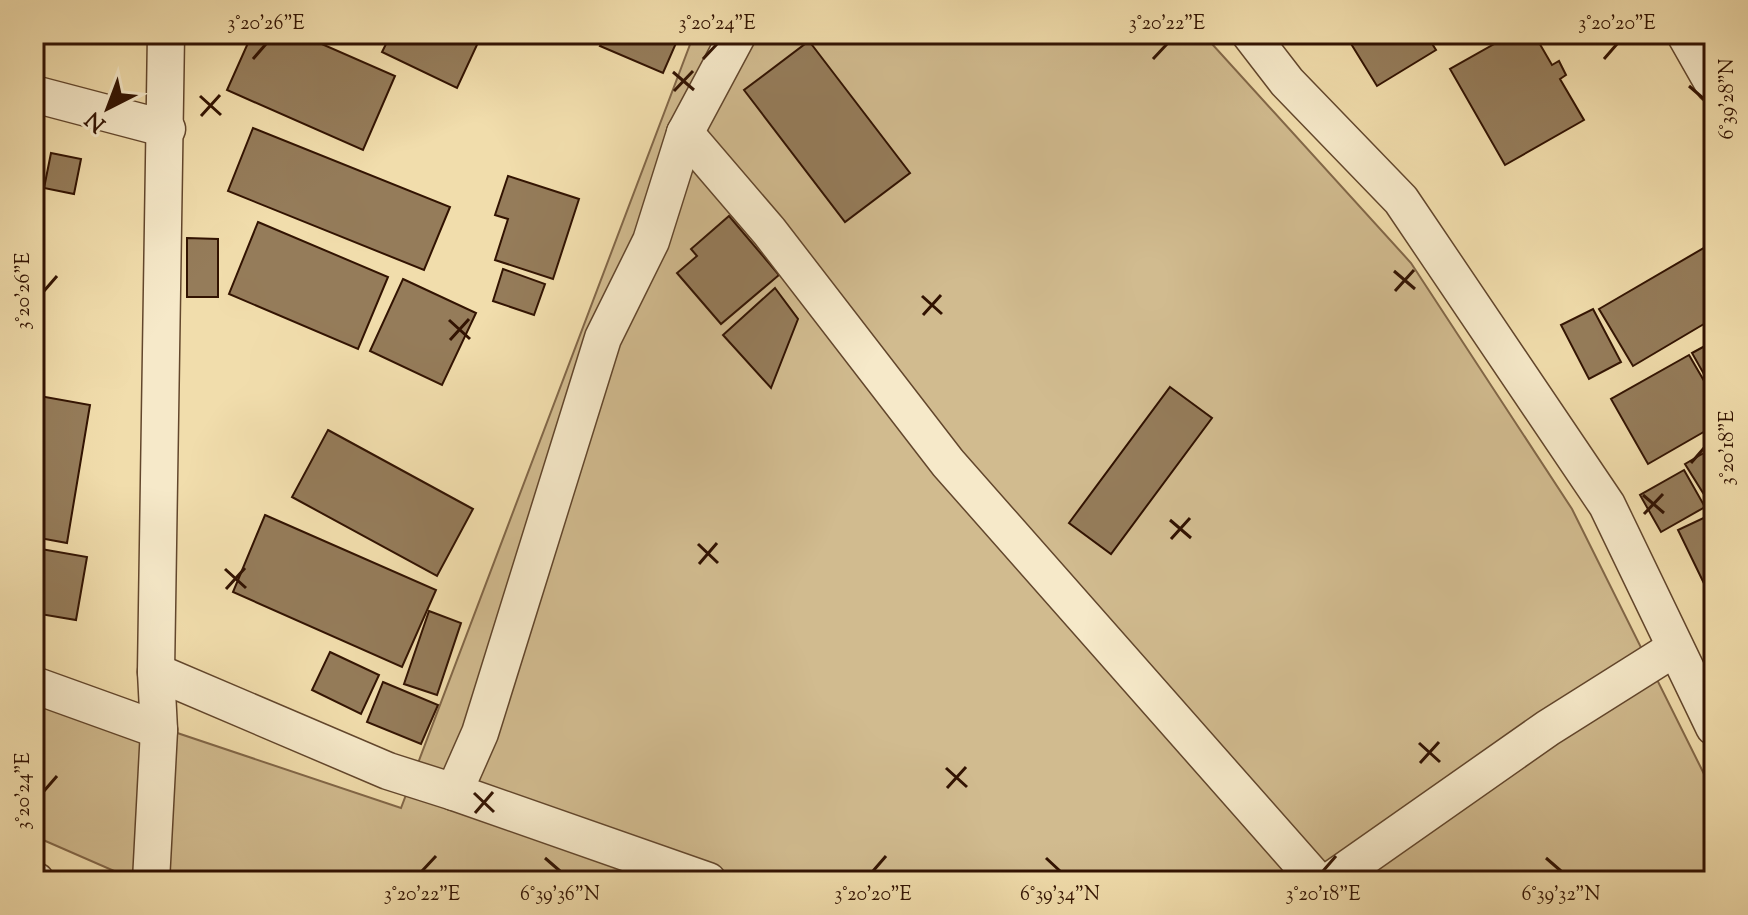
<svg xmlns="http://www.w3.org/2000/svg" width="1748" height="915" font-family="'Sorts Mill Goudy',serif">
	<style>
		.green { fill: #d1bb8f; stroke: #826748; stroke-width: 2 }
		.building { fill: #957c5a; stroke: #321302; stroke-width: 2 }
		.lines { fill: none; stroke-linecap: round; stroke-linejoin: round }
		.minor-casing { stroke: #62462c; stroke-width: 39 }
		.minor { stroke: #f6e9c9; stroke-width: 36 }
		.ticks { fill: none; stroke: #321302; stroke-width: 3 }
		.neatline { fill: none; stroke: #321302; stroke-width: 3 }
		.ticks-label { font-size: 20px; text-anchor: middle; fill: #321302 }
	</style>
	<rect width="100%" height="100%" fill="#f1ddac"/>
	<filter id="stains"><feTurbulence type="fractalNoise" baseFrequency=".0025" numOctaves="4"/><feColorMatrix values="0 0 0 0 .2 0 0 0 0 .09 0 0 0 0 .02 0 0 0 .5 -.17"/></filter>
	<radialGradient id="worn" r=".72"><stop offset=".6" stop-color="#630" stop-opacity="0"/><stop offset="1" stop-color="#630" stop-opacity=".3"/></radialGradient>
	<path class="green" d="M694,34H1203L1411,263L1572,509L1714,794V881H137L34,836V685L401,808Z"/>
	<g class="building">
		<path d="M252,34H299L395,76L363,150L227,90Z"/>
		<path d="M391,34H482L457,88L382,52Z"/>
		<path d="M608,34H680L663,73L600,46Z"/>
		<path d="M1345,34H1426L1436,50L1377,86Z"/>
		<path d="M1512,34H1534L1552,65L1559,61L1566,75L1560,79L1584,120L1505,165L1450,69Z"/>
		<path d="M809,41L910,173L845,222L744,90Z"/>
		<path d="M253,128L450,207L424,270L228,191Z"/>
		<path d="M51,153L81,159L74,194L44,188Z"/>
		<path d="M508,176L579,199L553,279L495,260L508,219L495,215Z"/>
		<path d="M729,216L779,275L721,324L677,273L697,256L691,249Z"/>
		<path d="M258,222L388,277L358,349L229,294Z"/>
		<path d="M187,238L218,239V297H187Z"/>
		<path d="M1714,242V318L1633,366L1599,309Z"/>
		<path d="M503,269L545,284L534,315L493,301Z"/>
		<path d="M403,279L476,313L442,385L370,351Z"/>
		<path d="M775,288L798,319L771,388L723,335Z"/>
		<path d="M1593,309L1621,362L1589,379L1561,325Z"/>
		<path d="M1714,341V392L1692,353Z"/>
		<path d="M1689,355L1714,398V426L1648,464L1611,399Z"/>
		<path d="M1170,387L1212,418L1111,554L1069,523Z"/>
		<path d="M34,395L90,405L67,543L34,537Z"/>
		<path d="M328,430L473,509L437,576L292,497Z"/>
		<path d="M1714,447V498L1708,501L1685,464Z"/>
		<path d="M1684,470L1705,507L1661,532L1640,495Z"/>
		<path d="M1714,513V604L1678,530Z"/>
		<path d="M265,515L436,590L402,667L233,592Z"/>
		<path d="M41,549L87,557L76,620L34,613Z"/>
		<path d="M429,611L461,623L437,695L404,684Z"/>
		<path d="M330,652L379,675L361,714L312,690Z"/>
		<path d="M383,682L438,705L421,744L367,722Z"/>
	</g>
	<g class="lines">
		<defs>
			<g id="minor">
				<path d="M1250,34L1287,82L1401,200L1607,505L1714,727"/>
				<path d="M1685,34L1714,85"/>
				<path d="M34,94L167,129"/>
				<path d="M685,133L769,231L948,463L1317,881"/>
				<path d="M156,672L388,771L454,792L480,733L603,338L651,241L685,133L738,34"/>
				<path d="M34,685L159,730"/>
				<path d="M454,792L708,881"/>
				<path d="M34,880L36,881"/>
				<path d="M151,881L159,730L156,672L166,34"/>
				<path d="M1330,881L1548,728L1675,648"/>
			</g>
		</defs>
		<use href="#minor" class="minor-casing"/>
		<use href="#minor" class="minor"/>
	</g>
	<path class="ticks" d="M253,59L266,44M703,59L717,44M1153,59L1167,44M1604,59L1617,44M673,72L694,90M1689,86L1704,99M674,91L693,71M200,96L221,115M201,116L220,95M1394,271L1415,289M44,291L57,276M1395,291L1414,270M922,296L942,314M923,315L941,295M449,320L470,339M450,340L469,319M1691,463L1704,448M1643,495L1664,513M1644,514L1663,494M1170,520L1191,538M1171,539L1190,518M698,544L718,563M699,564L717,543M225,569L246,588M226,589L245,568M1419,743L1440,762M1420,763L1439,742M946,768L967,787M947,788L966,767M44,791L57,776M474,793L494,812M475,813L493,792M545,858L560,871M1046,858L1060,871M1546,858L1561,871M422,871L436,856M873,871L886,856M1323,871L1336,856"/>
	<rect width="1748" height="915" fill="none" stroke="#f1ddac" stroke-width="88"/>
	<g transform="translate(108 108) rotate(222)" stroke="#f6e9c9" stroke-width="6" paint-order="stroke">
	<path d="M0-6L14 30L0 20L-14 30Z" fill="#321302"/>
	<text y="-12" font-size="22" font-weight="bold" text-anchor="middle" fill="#321302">N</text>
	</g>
	<rect x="44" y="44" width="1660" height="827" class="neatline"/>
	<g class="ticks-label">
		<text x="266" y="29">3°20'26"E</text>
		<text x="717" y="29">3°20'24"E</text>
		<text x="1167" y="29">3°20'22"E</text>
		<text x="1617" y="29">3°20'20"E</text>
		<text transform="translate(1726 99) rotate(-90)" y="7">6°39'28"N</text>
		<text transform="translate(22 291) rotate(-90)" y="7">3°20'26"E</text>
		<text transform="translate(1726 448) rotate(-90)" y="7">3°20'18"E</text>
		<text transform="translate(22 791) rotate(-90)" y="7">3°20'24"E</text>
		<text x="422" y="900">3°20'22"E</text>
		<text x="560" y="900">6°39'36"N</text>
		<text x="873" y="900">3°20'20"E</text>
		<text x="1060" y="900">6°39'34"N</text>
		<text x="1323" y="900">3°20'18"E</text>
		<text x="1561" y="900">6°39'32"N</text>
	</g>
	<rect width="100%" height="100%" filter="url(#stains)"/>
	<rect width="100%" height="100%" fill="url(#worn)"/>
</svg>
